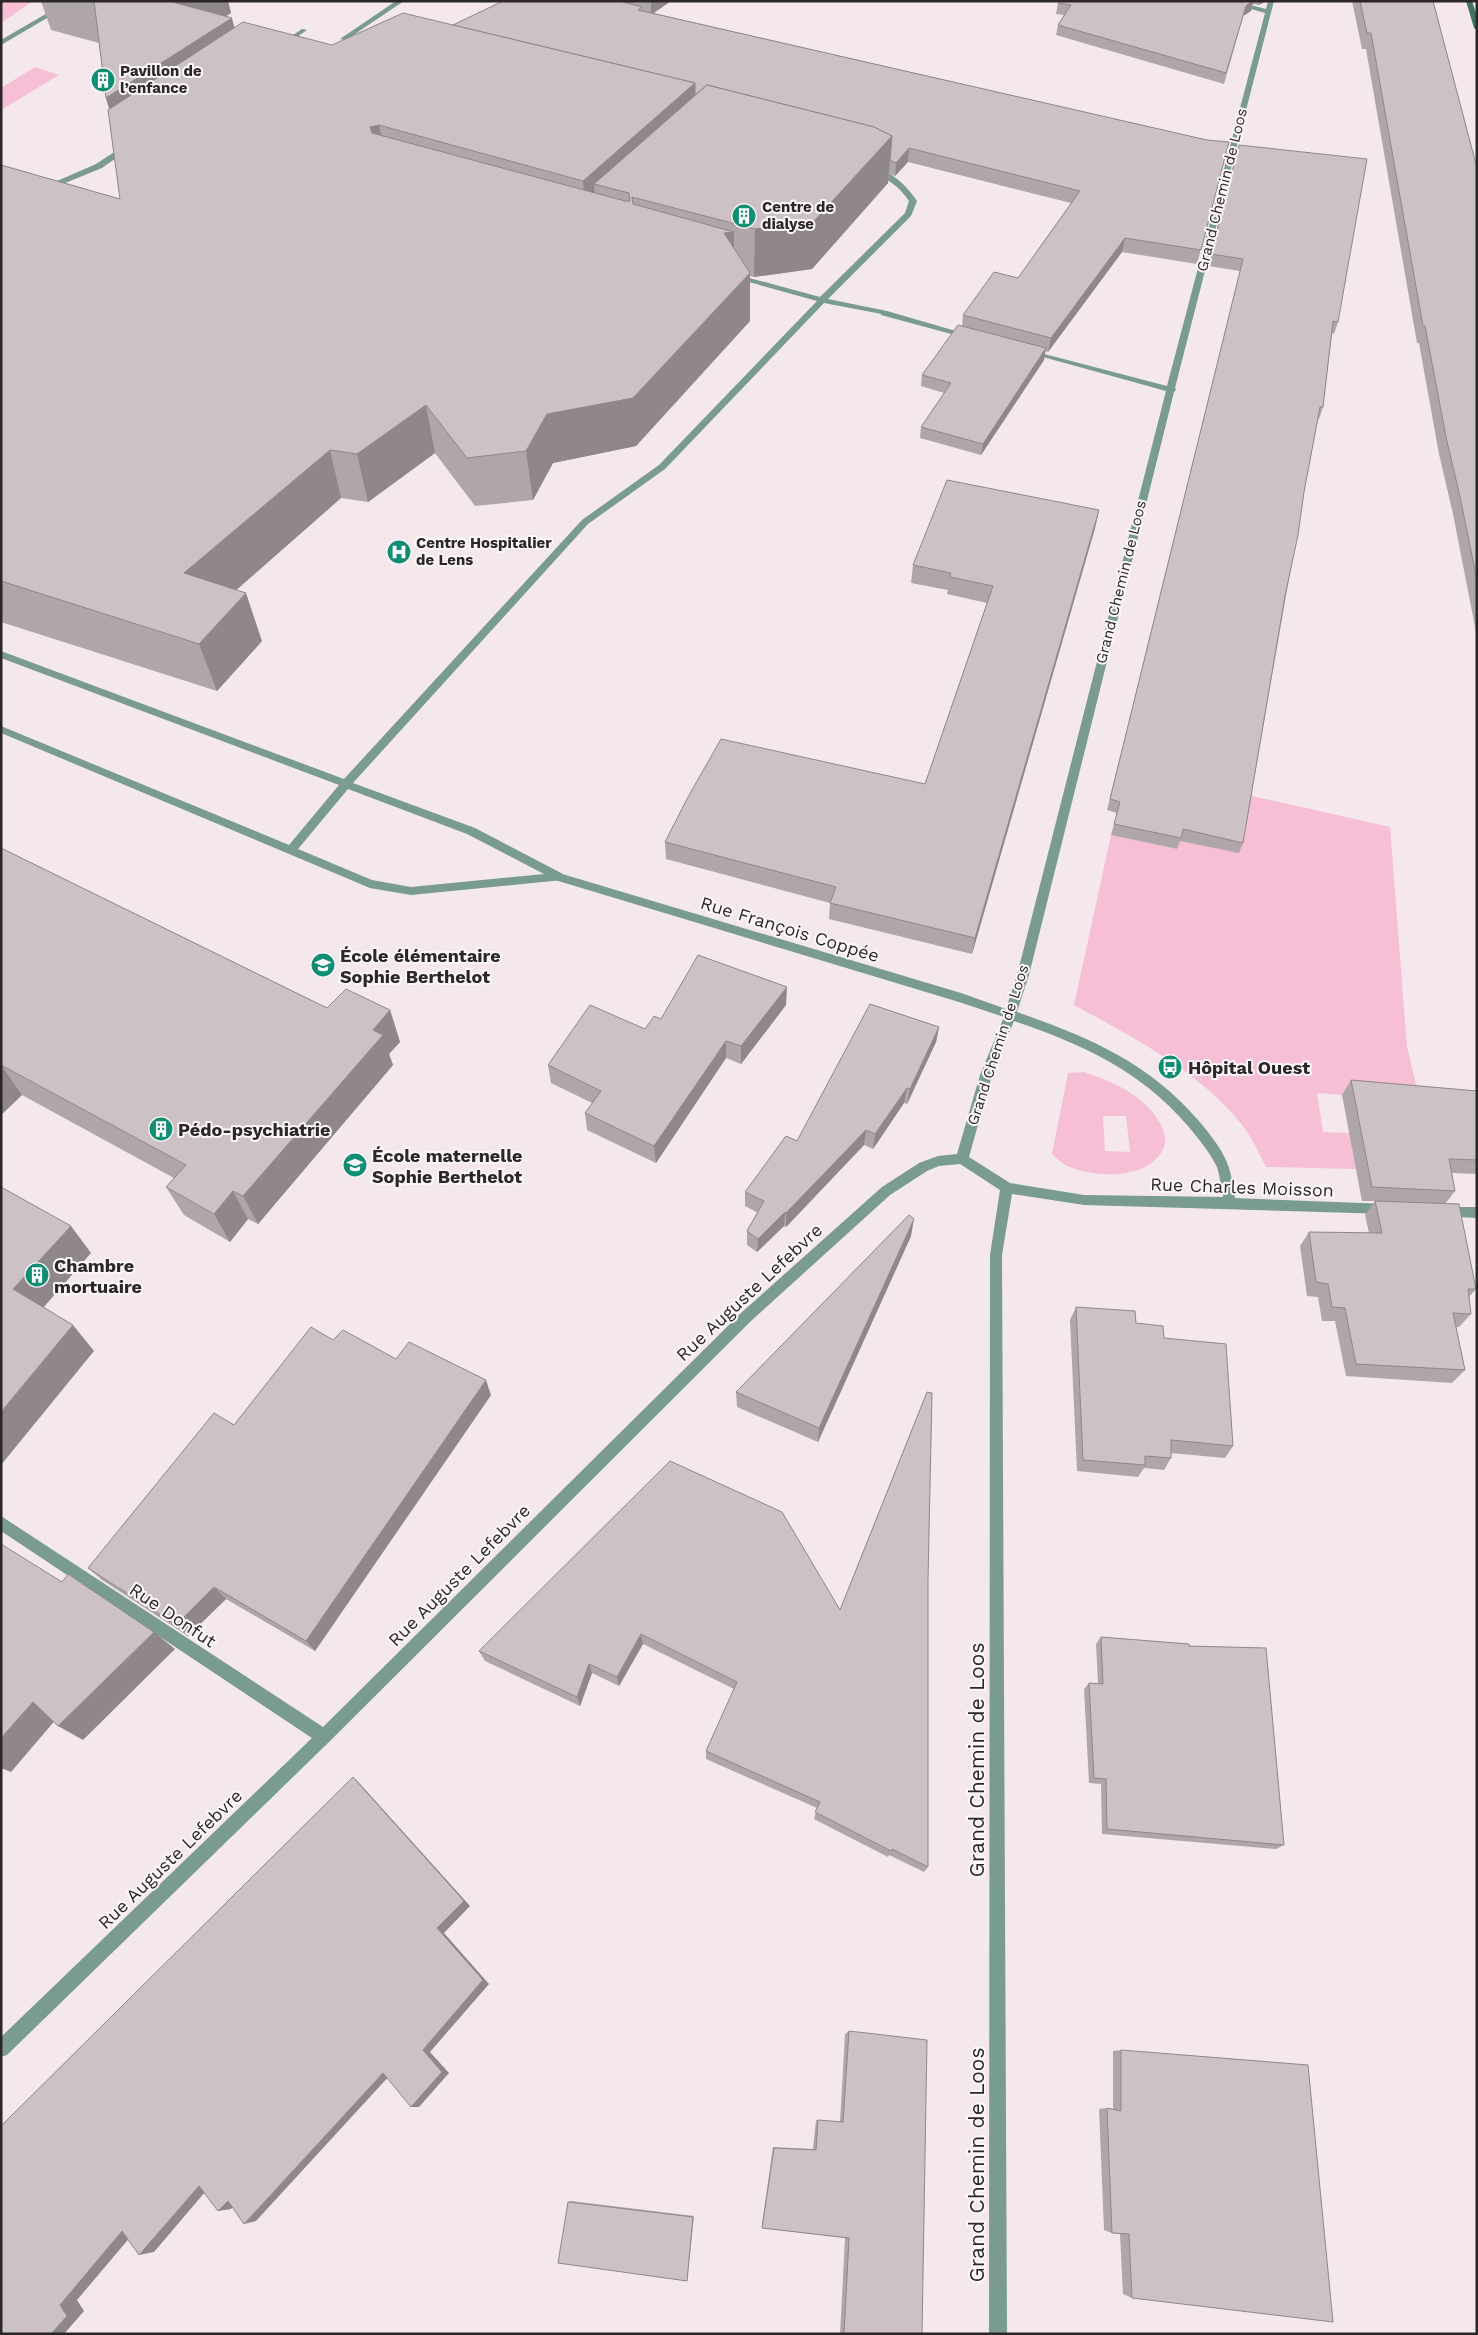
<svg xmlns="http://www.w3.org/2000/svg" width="1478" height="2335" font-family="'Work Sans',sans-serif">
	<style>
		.green { fill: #f6bfd5; fill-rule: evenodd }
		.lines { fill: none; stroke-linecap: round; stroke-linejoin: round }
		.service { fill: #799b90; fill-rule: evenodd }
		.minor { fill: #799b90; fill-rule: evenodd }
		.secondary { fill: #3f7465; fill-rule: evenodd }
		.wall { fill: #afa6a9 }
		.shaded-wall { fill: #8f878a }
		.building { fill: #ccc1c5; stroke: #8f878a }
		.labels { text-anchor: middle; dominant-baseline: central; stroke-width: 4; stroke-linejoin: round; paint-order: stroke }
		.far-poi-label { font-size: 15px; font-weight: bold; fill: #2b2729; stroke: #fef7f9; text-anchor: start }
		.far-street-label { font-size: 15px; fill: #2b2729; stroke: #fef7f9 }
		.street-label { font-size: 18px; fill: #2b2729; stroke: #fef7f9 }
		.poi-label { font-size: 18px; font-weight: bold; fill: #2b2729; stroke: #fef7f9; text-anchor: start }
		.near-street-label { font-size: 21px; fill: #2b2729; stroke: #fef7f9 }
	</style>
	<rect width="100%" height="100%" fill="#f4e8ec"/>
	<g class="green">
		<path d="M1,1H33L1,23Z"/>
		<path d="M35,67L59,75L1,110V88Z"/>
		<path d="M1248,795L1390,827L1407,1047L1420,1101L1317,1093L1323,1132L1350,1133L1356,1169L1266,1167C1260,1156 1255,1144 1248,1133C1206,1074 1136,1039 1074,1005L1111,835L1177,849L1179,839Z"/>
		<path d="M1084,1072C1114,1082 1146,1096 1161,1125C1164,1131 1167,1141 1164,1147C1150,1181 1095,1178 1067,1166C1062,1164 1057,1158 1052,1154L1068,1073ZM1103,1116H1126L1130,1152L1105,1151Z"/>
	</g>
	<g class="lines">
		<g class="service">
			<path d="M68,1H76L1,45V40Z"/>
			<path d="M396,1H404L349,38L361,42V44L340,39Z"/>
			<path d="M302,29L307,30L284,46H280V44Z"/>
			<path d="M125,145L132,147L102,168L48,190L41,188L96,164Z"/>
			<path d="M870,169C890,168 907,186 917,201L911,216L828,299L887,311V315L824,303L665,469L588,524L353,783L475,828L563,874L565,877L563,880L411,895L370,888L1,733V726L289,845L339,785L1,658V651L344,779L582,520L659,465L817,301L731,277V273L820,297L905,213L909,201C899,186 887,178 870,173ZM348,789L467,834L544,874L411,887L372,880L298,849Z"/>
		</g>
		<g class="minor">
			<path d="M1223,1H1235L1266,9L1268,1H1274L1175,388L1176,390L1174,392L1029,975L1017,1012C1088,1037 1148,1062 1198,1120C1209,1133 1224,1151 1229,1168C1232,1177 1233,1188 1235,1198L1387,1204L1391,1205L1393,1209L1391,1213L1387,1214L1084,1205L1012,1194L1002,1255L1007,2334H989L990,1255L1000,1190L960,1164L939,1166L927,1171L890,1195L751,1321L329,1742L7,2055L1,2057V2037L312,1738L1,1531V1516L323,1727L741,1313L882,1187L919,1163L938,1156L957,1154L980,1075L1004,1017L959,1002L555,880L553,877L559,873L961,993L1006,1009L1017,975L1166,391L1025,352L1029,350L1167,386L1265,13ZM1014,1021C1082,1044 1140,1070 1188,1126C1199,1139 1210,1153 1217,1167C1220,1176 1221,1188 1223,1197L1084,1195L1010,1183L969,1157L992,1075Z"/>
			<path d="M881,311H887L973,336L966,338L881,315Z"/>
			<path d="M1445,1207H1477V1218L1441,1216L1439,1212L1441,1208Z"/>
		</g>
		<path class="secondary" d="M1466,1H1472L1477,16V30L1474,28Z"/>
	</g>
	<g class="wall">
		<path d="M41,1H228L231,13L226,16L234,28L332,45L453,25L503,1H671L653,13L1207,140L1229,142L1197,264L1122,252L1048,352L1045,351L1044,360L981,455L920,438L921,427L944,393L921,386L922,375L962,326L963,315L1018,278L1071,203L908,162L895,176L889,174L888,183L812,269L754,277L750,276V321L636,446L553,463L533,500L475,506L435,453L368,502L341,498L236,590L262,641L217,691L1,622V165L120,199L109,109L106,98L99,43L51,30Z"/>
		<path d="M1060,1H1266L1259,5L1253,4L1251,11L1243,16L1224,84L1056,35L1058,25L1064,15L1056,14L1058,3Z"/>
		<path d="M1352,1H1433L1477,168V637L1453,514L1439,454L1419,343H1417L1366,49H1362Z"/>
		<path d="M1239,145L1338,322L1334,334L1332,333L1323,407L1319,419L1318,418L1304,492L1243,843L1239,853L1180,841L1177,849L1111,835L1117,813L1107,810L1240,271L1208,266Z"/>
		<path d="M1099,510L1095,528L972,954L829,919L830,903L666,859L665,842L925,784L987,603L947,594L948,590L911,583L913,565Z"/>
		<path d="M1,848L327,1008L390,1010L400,1042L389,1054L393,1065L258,1224L248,1219L230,1242L184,1215L166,1187L174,1178L22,1095L1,1115Z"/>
		<path d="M786,1005L741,1064L726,1058L656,1163L587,1130L585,1113L592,1103L551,1083L548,1065L645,1029L661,1019Z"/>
		<path d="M939,1027L936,1042L907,1104L904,1103L873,1149L864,1145L786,1227L784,1226L757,1252L747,1245V1231L758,1213L745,1206V1192L797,1141Z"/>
		<path d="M1351,1080L1477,1091V1174L1452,1173L1455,1191L1445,1204L1476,1289L1469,1297L1471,1314L1459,1327H1456L1465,1370L1452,1383L1346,1376L1335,1321H1322L1318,1297L1307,1296L1300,1246L1309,1232L1369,1233L1365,1215L1375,1201H1362L1342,1095Z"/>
		<path d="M911,1236L818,1442L737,1407L736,1392Z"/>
		<path d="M1076,1307L1136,1323L1164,1338L1233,1446L1225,1458L1171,1453V1458L1164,1470L1144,1468L1138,1477L1077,1471L1070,1320Z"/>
		<path d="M333,1340L396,1359L491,1395L315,1651L226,1599L188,1636L102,1580L88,1568L234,1425Z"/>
		<path d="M928,1580V1867L924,1872L889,1855L888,1857L814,1819L817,1808L706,1759V1751L734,1689L643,1644L619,1686L592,1673L580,1706L485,1661L479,1651L840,1610Z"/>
		<path d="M1101,1637L1189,1646L1284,1845L1276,1849L1102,1834L1101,1784L1089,1783L1084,1689L1089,1683H1098L1096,1644Z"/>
		<path d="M849,2031L922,2334H840L845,2238L762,2228V2224L773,2147L813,2149L816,2120L840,2122L845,2034Z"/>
		<path d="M1121,2050L1132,2298L1123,2294L1120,2234L1112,2233L1104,2230L1099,2109L1107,2108L1113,2109V2051Z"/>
		<path d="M571,2201L694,2216L687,2281L568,2202Z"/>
	</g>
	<g class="shaded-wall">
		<path d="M165,1H228L231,13L178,47Z"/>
		<path d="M651,1H671L651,15Z"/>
		<path d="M1252,1H1253L1251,11L1243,16L1224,84L1246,6Z"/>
		<path d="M1261,1H1266L1259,5Z"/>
		<path d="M232,18L244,65L121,146L106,98Z"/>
		<path d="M695,83L696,130L594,184L597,220L587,229L583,181Z"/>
		<path d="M379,125L388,172L379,174L370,127Z"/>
		<path d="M892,136L888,183L812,269L754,277L755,229Z"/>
		<path d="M909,148L908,162L895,176L896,163Z"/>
		<path d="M734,232V280L724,233Z"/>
		<path d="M1125,238L1122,252L1048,352L1051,338Z"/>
		<path d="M750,273V321L636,446L553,463L533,500L526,451L547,414Z"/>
		<path d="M1046,348L1044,360L981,455L983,444Z"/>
		<path d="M426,405L435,453L368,502L357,454Z"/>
		<path d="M330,450L341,498L201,621L184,573Z"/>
		<path d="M1099,510L1095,528L972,954L975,938Z"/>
		<path d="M246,593L262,641L217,691L199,644Z"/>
		<path d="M787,987L786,1005L741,1064V1046Z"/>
		<path d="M390,1010L400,1042L389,1054L393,1065L258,1224L243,1196L373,1030Z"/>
		<path d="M939,1027L936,1042L907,1104L910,1089Z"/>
		<path d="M726,1041V1058L656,1163L654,1146Z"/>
		<path d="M1,1065L22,1095L1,1115Z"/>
		<path d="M907,1088L904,1103L873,1149L875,1134Z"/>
		<path d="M866,1130L864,1145L786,1227V1213Z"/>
		<path d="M233,1191L248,1219L230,1242L214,1214Z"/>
		<path d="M785,1212L784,1226L757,1252L758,1239Z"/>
		<path d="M914,1219L911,1236L818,1442L819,1428Z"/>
		<path d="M71,1226L91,1253L36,1316L13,1289Z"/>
		<path d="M73,1325L94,1351L1,1465V1412Z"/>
		<path d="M486,1380L491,1395L315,1651L306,1641Z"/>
		<path d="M214,1587L226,1599L188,1636L176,1625Z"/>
		<path d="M154,1632L175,1649L83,1740L58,1726Z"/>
		<path d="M641,1634L643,1644L619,1686L617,1677Z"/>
		<path d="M589,1664L592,1673L580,1706L577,1697Z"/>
		<path d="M33,1702L58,1717L11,1772L1,1768V1738Z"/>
		<path d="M353,1777L361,1785L470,1906L444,1933L489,1984L430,2052L449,2073L419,2107H411L423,2050L437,1928Z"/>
		<path d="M383,2073L391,2074L256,2221L244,2224Z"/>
		<path d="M211,2185L154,2252L139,2255L199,2186Z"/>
		<path d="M240,2199L231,2209L218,2211L228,2201Z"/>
		<path d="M137,2229L77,2300L84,2311L64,2334H51L60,2305L122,2231Z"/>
	</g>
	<g class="building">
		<path d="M94,1H169L232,18L106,98Z"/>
		<path d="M503,1H619L642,7L638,10L1207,140L1229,142L1201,250L1125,238L1051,338L963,315L994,272L1018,278L1080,191L909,148L896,163L890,160L892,136L874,127L707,85L695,95V83L453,25Z"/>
		<path d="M1060,1H1252L1246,6L1226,73L1058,25L1071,5L1058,3Z"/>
		<path d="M1360,1H1433L1477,168V580L1460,497L1446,437L1425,326H1423L1371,33H1367Z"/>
		<path d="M403,13L695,83L583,181L379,125L370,127L372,133L625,201H630L629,193L594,184L707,85L874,127L892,136L814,221L755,229L632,197L633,204L734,232L724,233L750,273L633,398L547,414L526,451L467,458L426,405L357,454L330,450L184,573L246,593L199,644L1,581V165L120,199L108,110L243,22L332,45Z"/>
		<path d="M1239,145L1367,159L1338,322L1333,321L1323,407H1320L1304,492L1298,535L1285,596L1243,843L1183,829L1181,838L1114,824L1120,802L1110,799L1243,259L1211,254Z"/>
		<path d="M958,325L1046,348L983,444L921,427L951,383L922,375Z"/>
		<path d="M947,480L1099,510L975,938L830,903L836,887L665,842L688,797L721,739L925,784L993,586L950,577L951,573L913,565Z"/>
		<path d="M1,848L327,1008L346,989L390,1010L373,1030L383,1035L243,1196L233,1191L214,1214L166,1187L186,1165L1,1065Z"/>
		<path d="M698,955L787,987L741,1046L726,1041L654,1146L585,1113L601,1091L548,1065L590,1005L645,1029L654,1016L661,1019Z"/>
		<path d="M870,1004L939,1027L910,1089L907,1088L875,1134L866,1130L786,1213L785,1212L758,1239L747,1231L764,1201L745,1192L786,1136L797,1141Z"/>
		<path d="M1351,1080L1477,1091V1160L1449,1159L1455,1191L1372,1187Z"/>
		<path d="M1,1187L71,1226L13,1289L73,1325L1,1412Z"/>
		<path d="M1375,1201L1459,1204L1476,1289H1468L1471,1314L1453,1313L1465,1370L1356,1364L1345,1308L1332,1307L1328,1284L1316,1282L1309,1232L1382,1233Z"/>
		<path d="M909,1215L914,1219L819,1428L736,1392Z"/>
		<path d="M1076,1307L1135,1311L1136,1323L1163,1326L1164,1338L1226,1344L1233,1446L1171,1440V1458L1145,1456V1465L1083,1460Z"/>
		<path d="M311,1327L333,1340L343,1330L396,1359L409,1342L486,1380L306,1641L214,1587L176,1625L88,1568L214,1413L234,1425Z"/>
		<path d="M927,1392L932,1393L928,1580V1867L892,1849L891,1851L815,1812L820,1802L706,1751L737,1682L641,1634L617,1677L589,1664L577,1697L479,1651L670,1461L782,1512L840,1610Z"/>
		<path d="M1,1544L62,1582L68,1574L154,1632L58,1726L33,1702L1,1738Z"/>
		<path d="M1101,1637L1189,1644V1646L1266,1648L1284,1845L1107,1829L1106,1779L1094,1778L1089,1683L1103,1684Z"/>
		<path d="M353,1777L464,1901L437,1928L483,1980L423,2050L442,2072L411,2107L383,2073L244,2224L228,2201L218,2211L199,2186L139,2255L122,2231L60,2305L67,2316L51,2334H1V2126Z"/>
		<path d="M849,2031L927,2040L922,2334H844L849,2238L762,2228L774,2148L816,2150L818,2120L843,2122Z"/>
		<path d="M1121,2050L1308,2065L1333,2322L1132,2298L1129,2234L1112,2233L1107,2108L1121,2111Z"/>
		<path d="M568,2202L693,2217L687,2281L558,2263Z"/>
	</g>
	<defs>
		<symbol id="building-disc" viewBox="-11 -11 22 22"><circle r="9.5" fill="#108e74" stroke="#fef7f9"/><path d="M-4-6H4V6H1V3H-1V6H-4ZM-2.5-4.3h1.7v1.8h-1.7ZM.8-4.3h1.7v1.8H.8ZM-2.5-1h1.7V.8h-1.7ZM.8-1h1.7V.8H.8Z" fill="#fff"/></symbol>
		<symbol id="hospital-disc" viewBox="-11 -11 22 22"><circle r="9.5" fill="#108e74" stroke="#fef7f9"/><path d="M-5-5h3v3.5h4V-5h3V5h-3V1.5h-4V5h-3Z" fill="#fff"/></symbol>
		<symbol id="school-disc" viewBox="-11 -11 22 22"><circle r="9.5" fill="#108e74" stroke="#fef7f9"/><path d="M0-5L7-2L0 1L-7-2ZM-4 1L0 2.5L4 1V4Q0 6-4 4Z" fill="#fff"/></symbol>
		<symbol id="bus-disc" viewBox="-11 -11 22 22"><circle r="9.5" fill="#108e74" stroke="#fef7f9"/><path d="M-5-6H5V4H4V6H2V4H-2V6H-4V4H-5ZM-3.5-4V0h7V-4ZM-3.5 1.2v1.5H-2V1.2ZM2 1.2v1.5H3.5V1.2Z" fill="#fff"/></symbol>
	</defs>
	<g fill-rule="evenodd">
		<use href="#building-disc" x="89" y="66" width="28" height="28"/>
		<use href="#building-disc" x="730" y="202" width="28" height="28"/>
		<use href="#hospital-disc" x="385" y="538" width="28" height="28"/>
		<use href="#school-disc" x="309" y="951" width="28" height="28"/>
		<use href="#bus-disc" x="1156" y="1053" width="28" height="28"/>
		<use href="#building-disc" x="147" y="1115" width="28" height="28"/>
		<use href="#school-disc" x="341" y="1151" width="28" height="28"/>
		<use href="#building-disc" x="23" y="1261" width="28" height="28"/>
	</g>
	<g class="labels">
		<g class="far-poi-label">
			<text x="120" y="71">Pavillon de<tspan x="120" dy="17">l’enfance</tspan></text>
			<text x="762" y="207">Centre de<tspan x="762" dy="17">dialyse</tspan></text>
			<text x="416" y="543">Centre Hospitalier<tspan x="416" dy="17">de Lens</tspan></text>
		</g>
		<g class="far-street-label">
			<text transform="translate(1222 190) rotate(-76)">Grand Chemin de Loos</text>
			<text transform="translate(1121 582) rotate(-76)">Grand Chemin de Loos</text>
			<text transform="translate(998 1045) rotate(-72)">Grand Chemin de Loos</text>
		</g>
		<g class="street-label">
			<text transform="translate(790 929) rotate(17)">Rue François Coppée</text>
			<text transform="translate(1242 1187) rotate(2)">Rue Charles Moisson</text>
			<text transform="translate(749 1292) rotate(-43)">Rue Auguste Lefebvre</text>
			<text transform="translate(459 1575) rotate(-45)">Rue Auguste Lefebvre</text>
			<text transform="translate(173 1615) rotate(34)">Rue Donfut</text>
			<text transform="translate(170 1859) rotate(-44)">Rue Auguste Lefebvre</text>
		</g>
		<g class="poi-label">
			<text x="340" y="955">École élémentaire<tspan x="340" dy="21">Sophie Berthelot</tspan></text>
			<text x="1188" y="1067">Hôpital Ouest</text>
			<text x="178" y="1129">Pédo-psychiatrie</text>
			<text x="372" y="1155">École maternelle<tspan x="372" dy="21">Sophie Berthelot</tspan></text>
			<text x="54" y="1265">Chambre<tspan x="54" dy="21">mortuaire</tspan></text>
		</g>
		<g class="near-street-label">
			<text transform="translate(976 1760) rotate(-90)">Grand Chemin de Loos</text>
			<text transform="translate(976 2165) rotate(-90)">Grand Chemin de Loos</text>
		</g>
	</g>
	<rect width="1478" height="2335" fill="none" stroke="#2b2729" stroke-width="5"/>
</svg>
